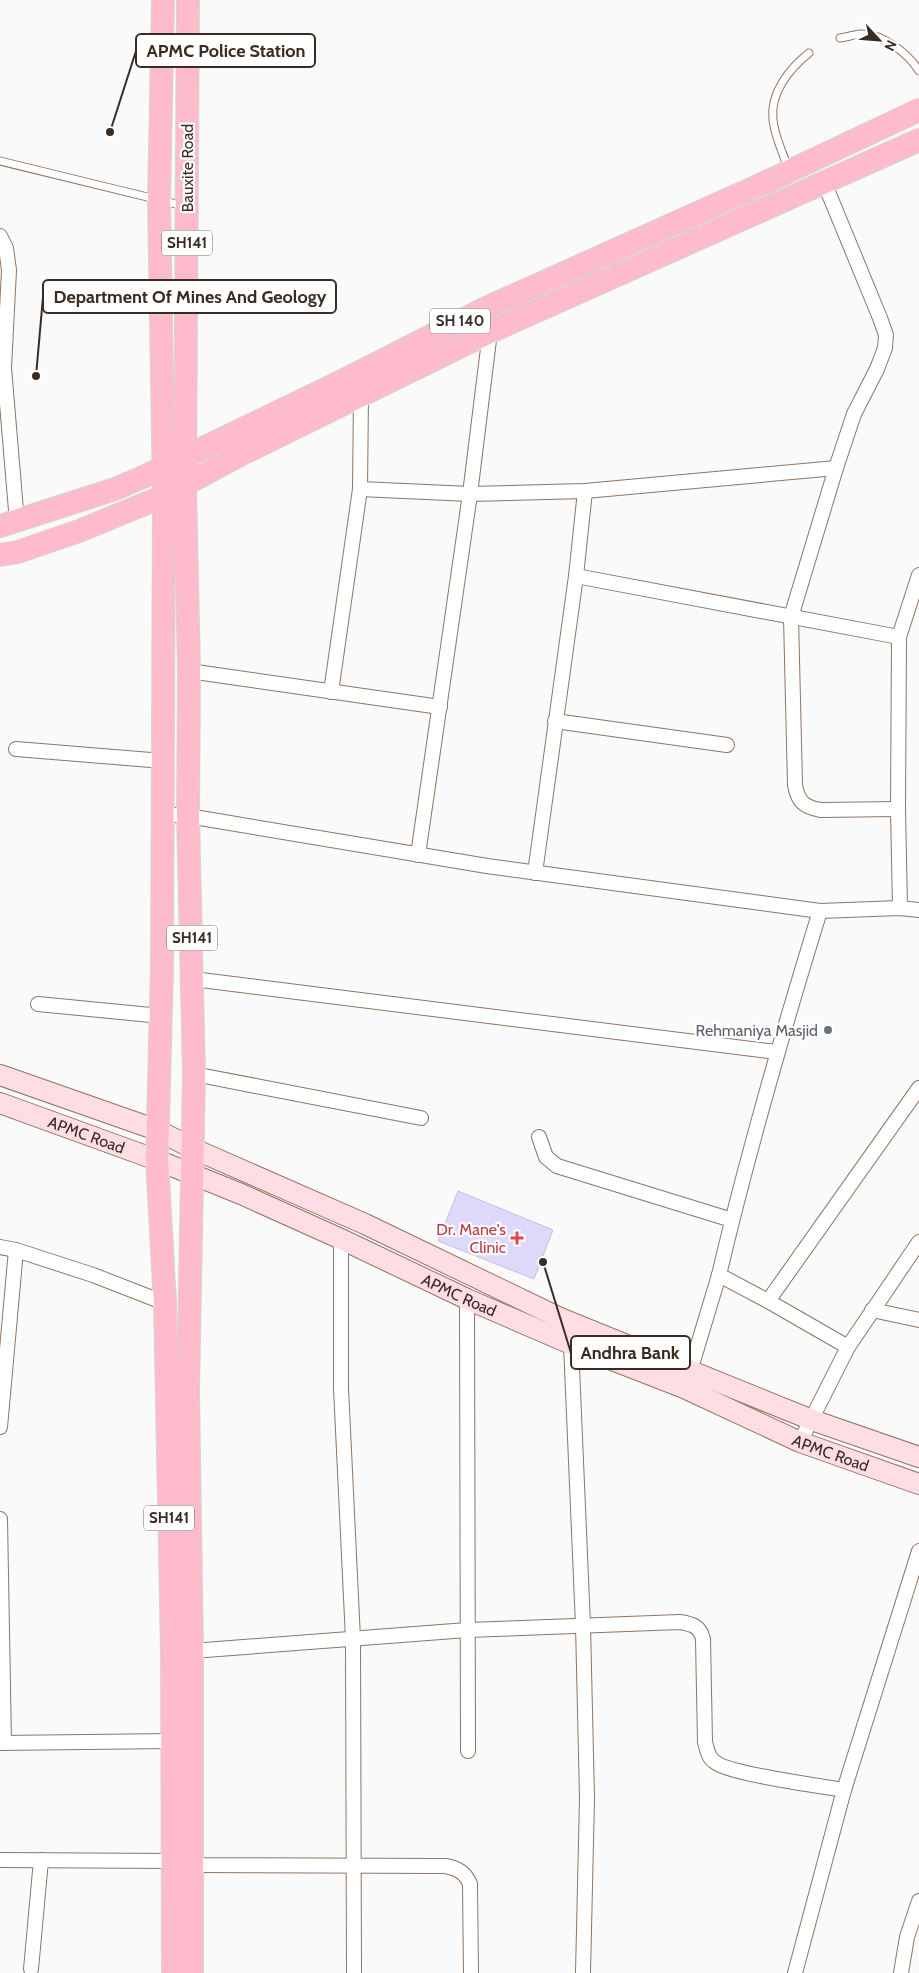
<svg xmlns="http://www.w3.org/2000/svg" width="919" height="1973" font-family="Cabin,sans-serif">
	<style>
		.building { fill: #ded9fb; stroke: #c4bfe1 }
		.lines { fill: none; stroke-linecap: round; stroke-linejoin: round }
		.lane-casing { stroke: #91745f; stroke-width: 9 }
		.street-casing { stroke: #91745f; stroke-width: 16 }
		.secondary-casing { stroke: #91745f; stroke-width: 22 }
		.primary-casing { stroke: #d7d5d3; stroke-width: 24 }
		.lane { stroke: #fff; stroke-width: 7 }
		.street { stroke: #fff; stroke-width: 14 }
		.secondary { stroke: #ffdde5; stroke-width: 20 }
		.primary { stroke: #febbcb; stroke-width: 22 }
		.worship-dot { fill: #6b7280; stroke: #fff; stroke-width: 2 }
		.health-dot { fill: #e0444e; stroke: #fff; stroke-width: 2 }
		.labels { text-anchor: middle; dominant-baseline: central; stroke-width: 4.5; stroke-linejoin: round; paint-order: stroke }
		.shield { fill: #fff; stroke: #746b65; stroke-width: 1 }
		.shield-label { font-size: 15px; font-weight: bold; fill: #392c23 }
		.street-label { font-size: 16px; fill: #392c23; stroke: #fff }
		.worship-label { font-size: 16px; fill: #5b616d; stroke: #fff; text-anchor: end }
		.health-label { font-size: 16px; fill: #be3a42; stroke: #fff; text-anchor: end }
		.leader { fill: none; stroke: #392c23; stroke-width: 2 }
		.callout-dot { fill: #392c23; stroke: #fff; stroke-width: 2 }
		.callout { fill: #fff; stroke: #392c23; stroke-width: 2 }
		.callout-label { font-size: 18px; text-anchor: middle; font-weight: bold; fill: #392c23 }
	</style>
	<rect width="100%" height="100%" fill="#fafafa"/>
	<path class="building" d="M458,1191L553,1230L534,1279L438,1241Z"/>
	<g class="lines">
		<defs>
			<g id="lane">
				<path d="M840,38C847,37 853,35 860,34C882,33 908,53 919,71"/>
				<path d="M0,161L184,206"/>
				<path d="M788,168C783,153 774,135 773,119C770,93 789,69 809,53"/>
			</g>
			<g id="street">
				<path d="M824,182L880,318L886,335L885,348L877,369L854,414L836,468L791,617L795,785C798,802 804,807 821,810L898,809"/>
				<path d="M0,236L6,248L9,270L4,368L17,522"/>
				<path d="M360,489L470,494L585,491L836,468"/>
				<path d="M576,576L899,637"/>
				<path d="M189,671L440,707"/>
				<path d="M331,692L360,489L361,396"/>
				<path d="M555,721L727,745"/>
				<path d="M16,749L163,761"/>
				<path d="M163,814L188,816L487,866L820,911L900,908L919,910"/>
				<path d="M418,855L470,494L490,332"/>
				<path d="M535,873L576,576L585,491"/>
				<path d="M900,908L898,809L899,637L919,575"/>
				<path d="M193,979L776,1052"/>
				<path d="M38,1004L161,1016"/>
				<path d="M194,1074L421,1118"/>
				<path d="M539,1137L546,1157L557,1166L732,1220"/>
				<path d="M341,1239V1388L353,1639L354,1973"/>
				<path d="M0,1247L16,1250"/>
				<path d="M719,1275C748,1152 783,1031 820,911"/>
				<path d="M467,1299L468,1751"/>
				<path d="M768,1301L848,1347"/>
				<path d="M872,1310L919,1320"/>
				<path d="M571,1344L583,1625L587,1798L583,1973"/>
				<path d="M688,1378L719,1275L768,1301L919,1088"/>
				<path d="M0,1427L16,1250L93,1275L165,1303"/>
				<path d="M800,1442L848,1347L919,1242"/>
				<path d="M0,1519L4,1743"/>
				<path d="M192,1651L467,1630L680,1622C692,1624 700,1626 703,1639L705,1742C707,1749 708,1758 715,1762C729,1774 821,1786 844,1790"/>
				<path d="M0,1743L173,1741"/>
				<path d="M0,1860L174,1861L192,1865L445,1866C457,1868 465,1872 470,1884L471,1973"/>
				<path d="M31,1969L41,1860"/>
				<path d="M795,1973L844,1790L919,1551"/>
				<path d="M901,1973L907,1937L919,1901"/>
			</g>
			<g id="secondary">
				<path d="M0,1075L157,1130L194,1149L365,1224L560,1318L812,1420L919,1457"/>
				<path id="s1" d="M0,1103L157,1160L241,1194L341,1239L467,1299L571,1344L684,1388L800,1442L919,1484"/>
			</g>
			<g id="primary">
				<path d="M163,0L159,200L164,496L162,968L157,1160L165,1303L172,1651L173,1973"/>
				<path d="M188,0L185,485L189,671L188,816L194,1074L188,1391L192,1651V1973"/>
				<path d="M0,526L115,489L143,477L338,383L486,308L760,185L919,110"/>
				<path d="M0,555L18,552L79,531L164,496L240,455L490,332L919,140"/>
			</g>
		</defs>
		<use href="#lane" class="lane-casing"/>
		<use href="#street" class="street-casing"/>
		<use href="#secondary" class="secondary-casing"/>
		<use href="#primary" class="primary-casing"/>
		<use href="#lane" class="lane"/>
		<use href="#street" class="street"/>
		<use href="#secondary" class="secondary"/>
		<use href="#primary" class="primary"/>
	</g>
	<circle class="worship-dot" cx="828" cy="1030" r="5"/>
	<path class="health-dot" d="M514.5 1230.5h5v5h5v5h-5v5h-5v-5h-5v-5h5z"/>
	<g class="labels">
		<g class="shield">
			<rect x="162" y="230.5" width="50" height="25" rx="4"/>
			<rect x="430" y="308.5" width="60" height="25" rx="4"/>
			<rect x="167" y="925.5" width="50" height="25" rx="4"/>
			<rect x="144" y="1505.5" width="50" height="25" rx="4"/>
		</g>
		<g class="shield-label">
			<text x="187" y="243">SH141</text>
			<text x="460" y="321">SH 140</text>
			<text x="192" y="938">SH141</text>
			<text x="169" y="1518">SH141</text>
		</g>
		<g class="street-label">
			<text transform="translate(187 168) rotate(-90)">Bauxite Road</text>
			<text stroke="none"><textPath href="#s1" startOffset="92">APMC Road</textPath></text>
			<text stroke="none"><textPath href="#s1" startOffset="498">APMC Road</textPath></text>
			<text stroke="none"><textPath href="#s1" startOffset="902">APMC Road</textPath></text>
		</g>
		<g class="worship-label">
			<text x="818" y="1030">Rehmaniya Masjid</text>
		</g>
		<g class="health-label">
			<text x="506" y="1229">Dr. Mane's<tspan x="506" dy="18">Clinic</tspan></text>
		</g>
	</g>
	<path class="leader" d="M110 132L136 51M36 376L43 297M543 1262L571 1353"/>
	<g class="callout-dot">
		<circle cx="110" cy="132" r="5"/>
		<circle cx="36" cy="376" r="5"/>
		<circle cx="543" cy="1262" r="5"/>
	</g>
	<g class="callout">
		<rect x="136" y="34" width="179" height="33" rx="5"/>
		<rect x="43" y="280" width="293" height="33" rx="5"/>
		<rect x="571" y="1336" width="119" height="33" rx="5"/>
	</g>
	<g class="callout-label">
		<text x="226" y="57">APMC Police Station</text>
		<text x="190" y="303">Department Of Mines And Geology</text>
		<text x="630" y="1359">Andhra Bank</text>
	</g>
	<g transform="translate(879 40) rotate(116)" stroke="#ffffff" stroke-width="4" paint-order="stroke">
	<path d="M0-4L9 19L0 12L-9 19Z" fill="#392c23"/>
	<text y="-8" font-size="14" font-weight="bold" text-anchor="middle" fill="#392c23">N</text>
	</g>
</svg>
